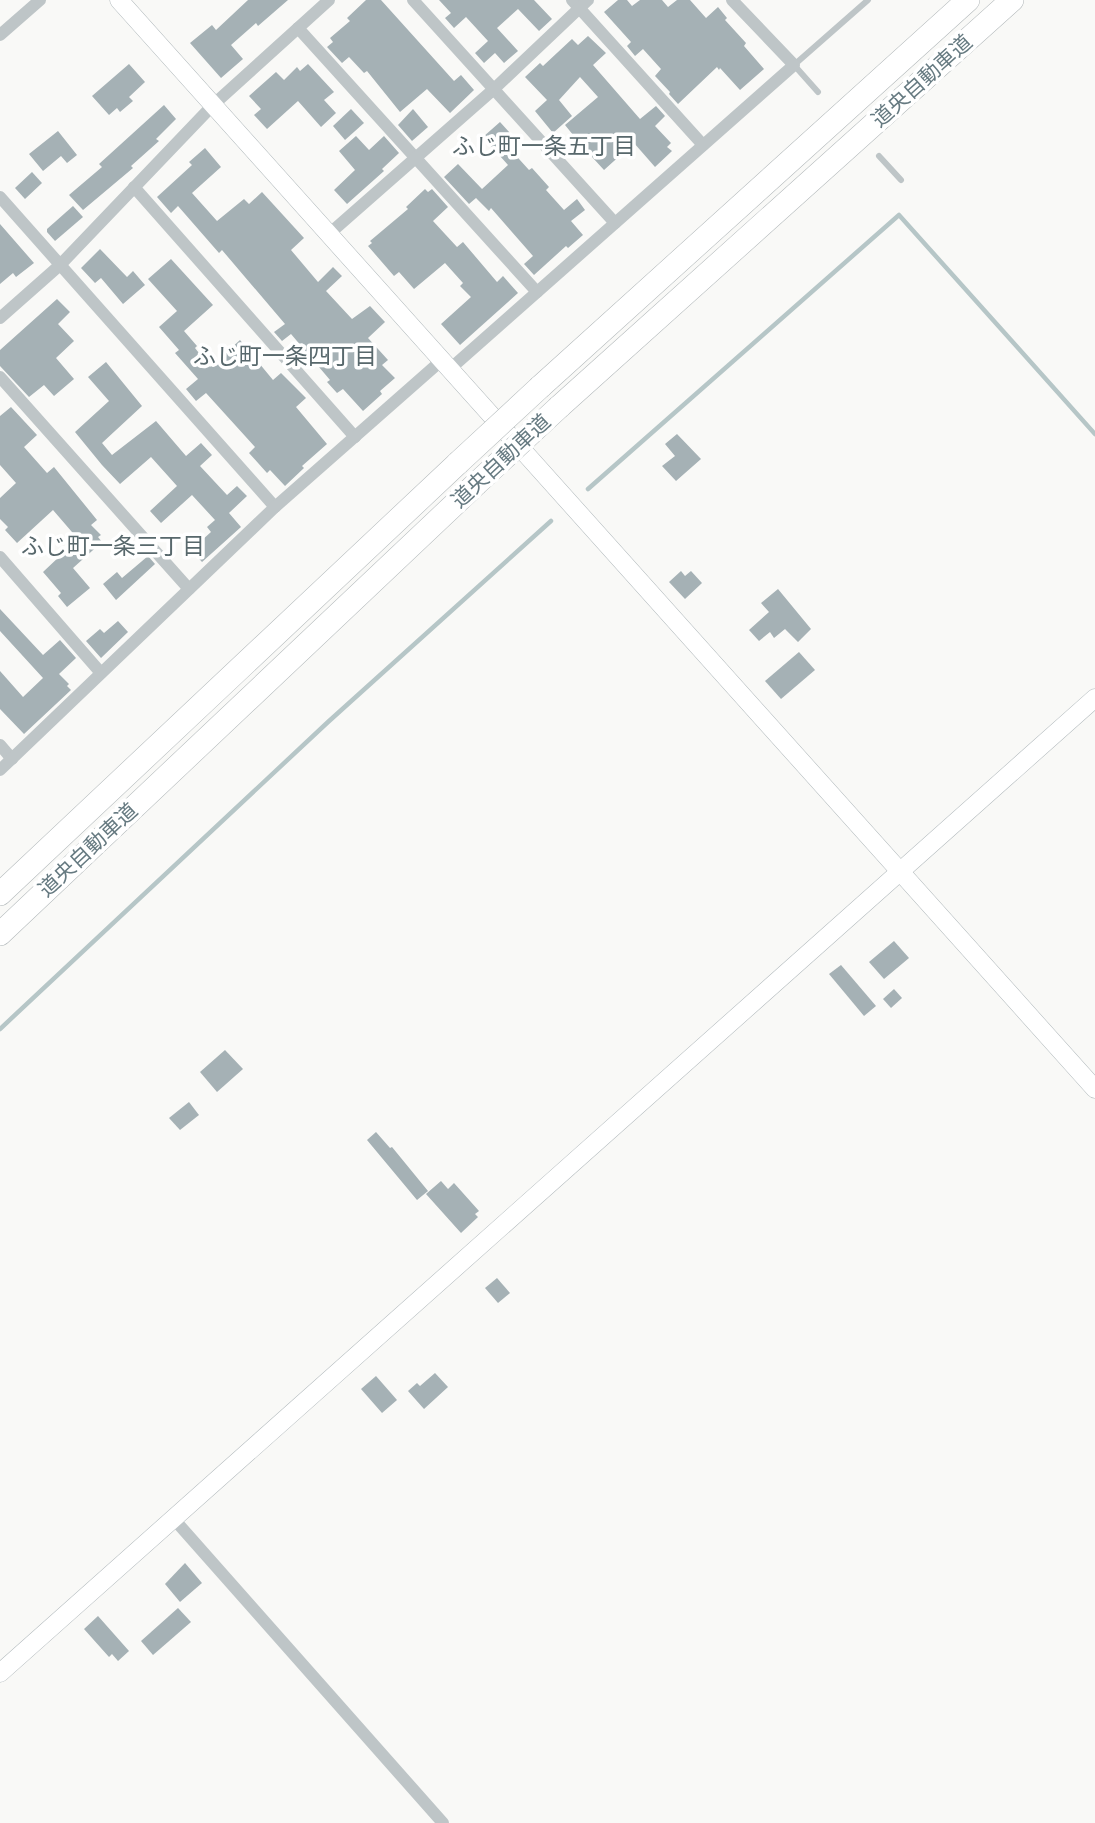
<svg xmlns="http://www.w3.org/2000/svg" width="1095" height="1823" font-family="'Roboto Condensed','Noto Sans JP',sans-serif">
	<style>
		.lines { fill: none; stroke-linecap: round; stroke-linejoin: round }
		.stream { stroke: #b6c6c7; stroke-width: 4.5 }
		.building { fill: #a5b1b5 }
		.secondary-casing { stroke: #b1b9bc; stroke-width: 19 }
		.highway-casing { stroke: #b2b8ba; stroke-width: 24 }
		.lane { stroke: #bec5c7; stroke-width: 6 }
		.street { stroke: #bec5c7; stroke-width: 12 }
		.secondary { stroke: #fff; stroke-width: 18 }
		.highway { stroke: #fff; stroke-width: 23 }
		.highway-bridge-casing { stroke: #b2b8ba; stroke-width: 24; stroke-linecap: butt }
		.highway-bridge { stroke: #fff; stroke-width: 23 }
		.labels { text-anchor: middle; dominant-baseline: central; stroke-width: 7; stroke-linejoin: round; paint-order: stroke }
		.street-label { font-size: 21px; fill: #667a81; stroke: #fff }
		.neighbourhood-label { font-size: 23px; fill: #58686c; stroke: #fff }
	</style>
	<rect width="100%" height="100%" fill="#f9f9f7"/>
	<g class="lines">
		<g class="stream">
			<path d="M588,489L899,215L1095,434"/>
			<path d="M0,1029L328,722L551,521"/>
		</g>
	</g>
	<g class="building">
		<path d="M248,0H288L258,26L256,23L231,45L243,59L221,78L190,43L212,25L216,30Z"/>
		<path d="M366,0H381L454,81L461,75L474,90L450,113L427,89L400,112L367,71L364,73L349,57L342,63L327,47L333,42L330,38L350,21L347,18Z"/>
		<path d="M439,0H534L552,19L539,31L518,9L497,28L518,51L504,63L495,53L484,63L475,53L488,41L466,17L454,28L445,18L451,13Z"/>
		<path d="M618,0H627L632,6L640,0H662L668,7L677,0H690L706,18L718,7L727,18L725,20L746,43L744,46L764,69L740,90L720,68L719,70L717,67L678,104L669,94L670,92L655,76L661,69L643,49L635,56L627,46L631,42L604,12Z"/>
		<path d="M588,36L606,53L593,65L640,119L656,106L665,116L655,126L671,143L667,147L672,151L655,167L634,143L604,170L582,146L565,125L598,97L580,77L559,100L572,116L553,133L535,111L547,100L525,77L540,63L543,66L572,39L578,45Z"/>
		<path d="M129,64L145,82L129,97L133,101L120,112L117,108L109,115L92,96Z"/>
		<path d="M308,64L334,92L324,100L336,113L321,127L298,101L267,129L254,115L261,109L249,96L276,72L284,80L297,67L300,71Z"/>
		<path d="M164,105L176,119L156,139L159,141L131,166L133,168L83,210L69,195L102,167L99,164Z"/>
		<path d="M351,109L364,123L345,140L333,126Z"/>
		<path d="M413,109L428,127L412,141L398,125Z"/>
		<path d="M500,122L518,142L510,149L529,170L532,168L549,187L546,190L564,210L577,199L585,210L571,221L583,235L568,248L566,246L534,275L524,264L533,256L491,208L489,211L476,198L469,204L444,177L458,164L482,189L508,165L483,137Z"/>
		<path d="M58,131L77,155L67,163L61,156L43,171L29,154Z"/>
		<path d="M356,136L369,150L384,136L399,153L382,169L384,171L347,204L334,190L355,170L339,151Z"/>
		<path d="M205,148L221,167L192,193L217,221L244,199L249,204L262,192L304,238L291,250L318,282L333,267L342,276L326,291L352,319L370,306L385,322L368,338L388,360L382,365L395,378L380,391L382,394L363,411L343,389L337,393L327,382L330,380L291,334L282,341L274,332L285,324L222,250L219,253L178,206L171,213L157,197L192,165L189,162Z"/>
		<path d="M32,172L42,183L25,199L15,188Z"/>
		<path d="M425,189L428,192L432,189L448,207L433,221L457,247L463,242L497,282L503,276L518,293L460,345L441,324L471,297L460,286L463,283L445,263L414,289L399,272L394,276L368,246L372,243L370,241L408,209L406,207Z"/>
		<path d="M73,206L83,217L55,241L47,232V229Z"/>
		<path d="M0,224L34,263L16,277L13,273L0,284Z"/>
		<path d="M100,249L127,277L133,271L145,285L123,304L101,278L95,283L81,268Z"/>
		<path d="M171,259L213,305L184,331L197,346L195,348L210,367L240,340L273,380L281,373L306,398L296,407L327,444L302,466L304,468L285,486L270,470L267,473L249,453L255,447L206,393L196,401L186,389L198,379L175,353L179,350L159,327L177,311L148,279Z"/>
		<path d="M57,299L70,312L58,324L74,341L56,358L74,379L54,396L44,385L29,397L0,366V350Z"/>
		<path d="M106,362L142,406L102,443L112,455L156,421L186,456L201,443L212,455L200,466L227,495L237,486L247,496L229,513L241,527L202,562L191,550L211,532L207,527L215,520L192,495L161,523L150,511L177,486L151,457L120,484L102,465L75,432L109,401L88,377Z"/>
		<path d="M11,407L37,435L24,447L47,473L54,467L97,520L91,525L101,535L98,537L102,542L73,568L90,588L67,607L58,596L61,593L43,572L78,539L53,510L17,543L5,530L8,527L0,519V498L16,483L0,465V416Z"/>
		<path d="M677,434L701,459L676,481L662,466L675,456L665,444Z"/>
		<path d="M148,556L155,564L116,600L103,584L117,572L122,578Z"/>
		<path d="M681,571L685,576L691,571L702,583L685,599L669,582Z"/>
		<path d="M778,589L811,629L798,642L785,629L774,638L770,632L759,641L749,630L769,612L761,603Z"/>
		<path d="M0,609L43,655L60,640L76,658L59,674L69,684L67,686L71,690L24,734L0,709V671L23,697L43,678L0,631Z"/>
		<path d="M118,621L128,632L101,658L86,641L100,629L104,633Z"/>
		<path d="M799,652L815,670L781,699L765,681Z"/>
		<path d="M894,941L909,958L884,979L869,962Z"/>
		<path d="M841,965L876,1006L864,1016L829,974Z"/>
		<path d="M894,989L902,998L891,1008L883,999Z"/>
		<path d="M225,1050L243,1069L217,1092L200,1072Z"/>
		<path d="M189,1102L199,1115L180,1130L169,1118Z"/>
		<path d="M376,1132L390,1148L392,1147L428,1191L417,1200L367,1140Z"/>
		<path d="M441,1181L448,1189L454,1183L479,1211L475,1214L478,1217L461,1233L426,1194Z"/>
		<path d="M497,1278L510,1293L498,1303L485,1288Z"/>
		<path d="M435,1373L448,1387L424,1409L408,1391L417,1383L420,1386Z"/>
		<path d="M376,1376L397,1400L382,1413L361,1389Z"/>
		<path d="M185,1563L202,1583L180,1602L165,1584Z"/>
		<path d="M178,1608L191,1622L153,1655L141,1641Z"/>
		<path d="M98,1616L129,1651L118,1661L112,1654L109,1657L84,1629Z"/>
	</g>
	<g class="lines">
		<defs>
			<g id="secondary">
				<path d="M119,0L1095,1089"/>
				<path d="M0,1673L1095,698"/>
			</g>
			<g id="highway">
				<path d="M540,387L968,0"/>
				<path d="M559,407L1012,0"/>
				<path d="M0,894L458,463"/>
				<path d="M0,934L476,484"/>
			</g>
		</defs>
		<use href="#secondary" class="secondary-casing"/>
		<use href="#highway" class="highway-casing"/>
		<g class="lane">
			<path d="M818,92L794,65L868,0"/>
			<path d="M879,156L901,180"/>
		</g>
		<g class="street">
			<path d="M413,0L615,223"/>
			<path d="M572,0L703,145"/>
			<path d="M298,28L537,292"/>
			<path d="M0,35L40,0"/>
			<path d="M134,187L355,437"/>
			<path d="M0,197L275,507"/>
			<path d="M329,234L494,89L588,0"/>
			<path d="M0,318L60,265L213,105L329,0"/>
			<path d="M450,369L794,65L732,0"/>
			<path d="M0,377L189,589"/>
			<path d="M0,557L101,673"/>
			<path d="M0,745L12,759"/>
			<path d="M0,770L275,507L442,360"/>
			<path d="M173,1518L443,1823"/>
		</g>
		<use href="#secondary" class="secondary"/>
		<use href="#highway" class="highway"/>
		<defs>
			<g id="highway-bridge">
				<path d="M458,463L540,387"/>
				<path d="M476,484L559,407"/>
			</g>
		</defs>
		<use href="#highway-bridge" class="highway-bridge-casing"/>
		<use href="#highway-bridge" class="highway-bridge"/>
	</g>
	<g class="labels">
		<g class="street-label">
			<text transform="translate(922 81) rotate(-42)">道央自動車道</text>
			<text transform="translate(501 461) rotate(-43)">道央自動車道</text>
			<text transform="translate(88 850) rotate(-43)">道央自動車道</text>
		</g>
		<g class="neighbourhood-label">
			<text x="544" y="146">ふじ町一条五丁目</text>
			<text x="285" y="356">ふじ町一条四丁目</text>
			<text x="113" y="546">ふじ町一条三丁目</text>
		</g>
	</g>
</svg>
